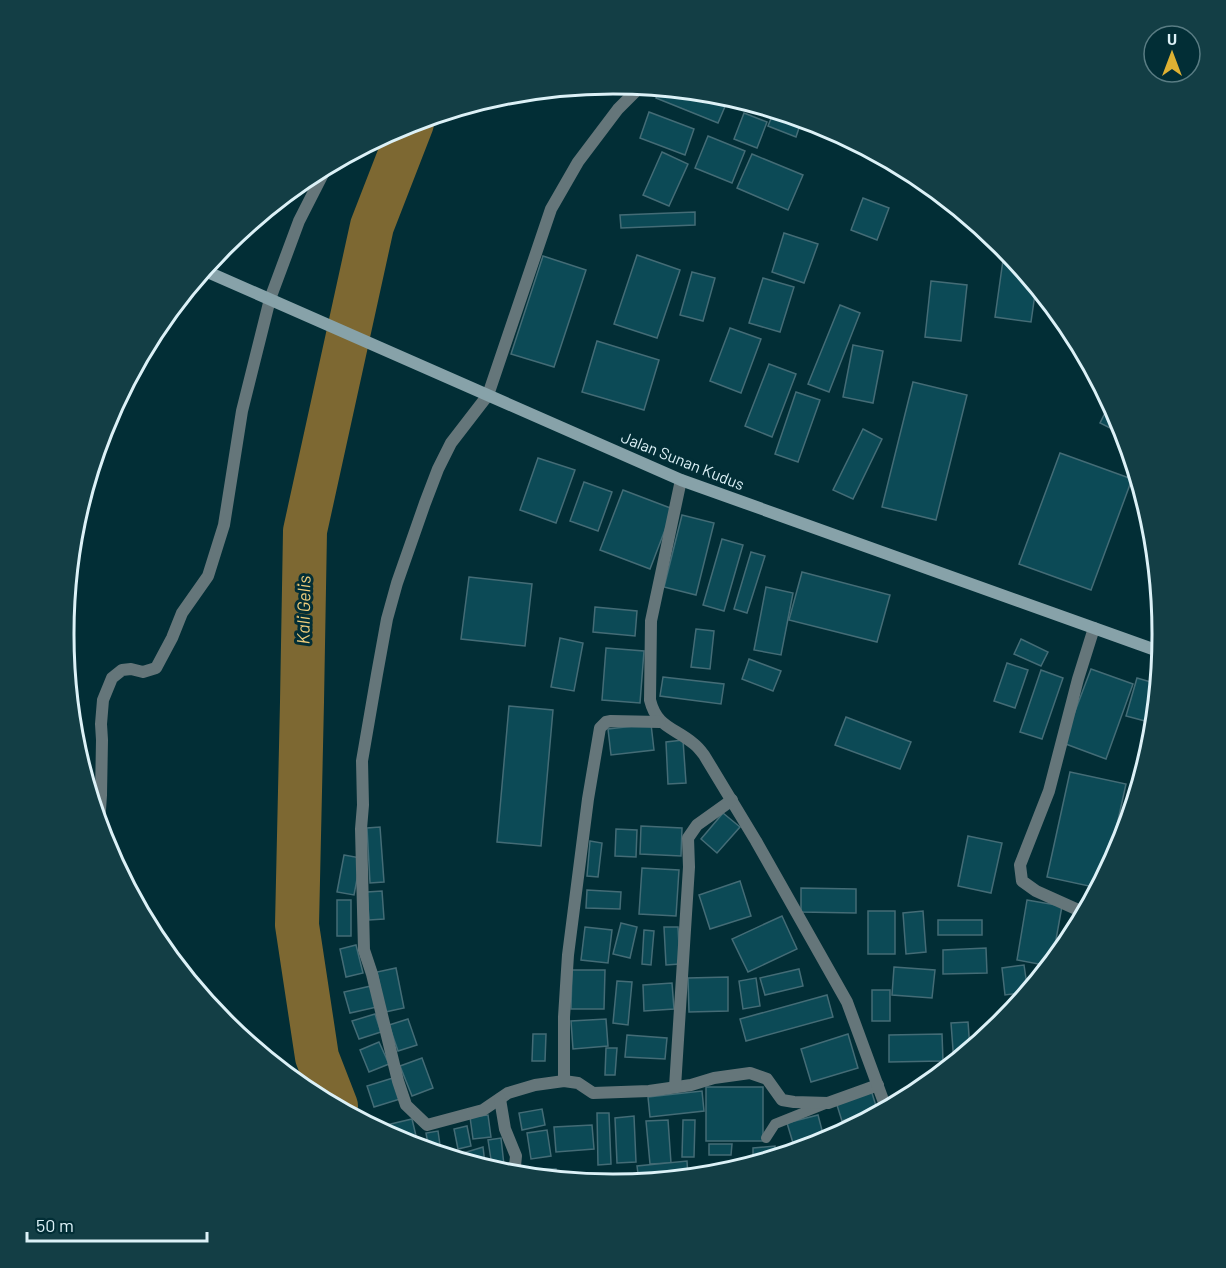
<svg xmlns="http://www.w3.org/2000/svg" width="1226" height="1268" font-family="Barlow,sans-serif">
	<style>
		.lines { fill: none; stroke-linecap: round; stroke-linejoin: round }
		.river { stroke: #7d6832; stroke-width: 44 }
		.building { fill: #0c4a56; stroke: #446c76; stroke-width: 1.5 }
		.service { stroke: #65767a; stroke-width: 10 }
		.minor { stroke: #65767a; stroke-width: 12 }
		.secondary { stroke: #87a2a9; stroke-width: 12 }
		.labels { text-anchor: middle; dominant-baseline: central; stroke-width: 6; stroke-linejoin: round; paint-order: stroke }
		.street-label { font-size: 16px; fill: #dcf1f7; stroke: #022e36 }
		.water-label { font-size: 18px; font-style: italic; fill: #efcd7c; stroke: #022e36 }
		.rim { fill: none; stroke: #dcf1f7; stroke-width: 3 }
	</style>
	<rect width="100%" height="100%" fill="#022e36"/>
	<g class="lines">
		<path class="river" d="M336,1106L317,1057L297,925L302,702L305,531L372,226L412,123"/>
	</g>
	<g class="building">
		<path d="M659,89L721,95L729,97L718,123L656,98Z"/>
		<path d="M774,111L802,119L796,137L768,126Z"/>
		<path d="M649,112L694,129L685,155L640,138Z"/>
		<path d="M744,113L767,122L757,148L734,139Z"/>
		<path d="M708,136L745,151L732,183L695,168Z"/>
		<path d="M662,152L688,164L669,206L643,195Z"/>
		<path d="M752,154L803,175L788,210L737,188Z"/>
		<path d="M863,198L889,208L877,240L851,230Z"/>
		<path d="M695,212V225L621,228L620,215Z"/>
		<path d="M784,233L818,244L804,283L772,272Z"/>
		<path d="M1004,253L1009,254L1036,287L1031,322L995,317Z"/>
		<path d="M637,255L680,270L657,338L614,324Z"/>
		<path d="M543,256L586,270L554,367L511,354Z"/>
		<path d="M692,272L715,278L703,321L680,315Z"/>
		<path d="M763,278L794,287L780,332L749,323Z"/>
		<path d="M931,281L967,285L961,341L925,337Z"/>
		<path d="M840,305L860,313L829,392L808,384Z"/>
		<path d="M730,328L761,339L741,393L710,381Z"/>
		<path d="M597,341L659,360L644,410L582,392Z"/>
		<path d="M853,345L883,351L873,403L843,397Z"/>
		<path d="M769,364L796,374L772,437L745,426Z"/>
		<path d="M913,382L967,395L936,520L882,507Z"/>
		<path d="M796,392L820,400L798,462L775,454Z"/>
		<path d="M1110,403L1121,424L1124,435L1100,423Z"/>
		<path d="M863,429L882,439L853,499L833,490Z"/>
		<path d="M1060,453L1132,479L1091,590L1019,564Z"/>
		<path d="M538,458L575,470L556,523L520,510Z"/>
		<path d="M584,482L612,492L598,531L570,521Z"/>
		<path d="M623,490L673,509L650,569L600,550Z"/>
		<path d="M682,515L714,523L696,595L664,587Z"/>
		<path d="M722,539L743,545L724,611L703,605Z"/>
		<path d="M751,552L765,556L747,613L734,609Z"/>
		<path d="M802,572L890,595L877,642L789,620Z"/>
		<path d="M469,577L532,584L525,646L461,639Z"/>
		<path d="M766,587L793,593L781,655L754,650Z"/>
		<path d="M595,607L637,611L635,636L593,632Z"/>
		<path d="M696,629L714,631L710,669L691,667Z"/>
		<path d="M560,638L583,643L574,691L551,687Z"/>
		<path d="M1021,639L1048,652L1041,666L1014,654Z"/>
		<path d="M606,648L644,651L640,703L602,700Z"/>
		<path d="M749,659L781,671L773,691L742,679Z"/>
		<path d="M1007,663L1028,670L1015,708L994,701Z"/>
		<path d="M1091,669L1133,684L1106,759L1063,743Z"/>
		<path d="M1041,670L1063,678L1042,739L1020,732Z"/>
		<path d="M663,677L724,684L721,704L660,696Z"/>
		<path d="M1137,678L1158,684L1157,693L1149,722L1126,716Z"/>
		<path d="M509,706L553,710L541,846L497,842Z"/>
		<path d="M846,717L911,742L900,769L835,745Z"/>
		<path d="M651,724L654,750L611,755L608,729Z"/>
		<path d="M683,740L686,783L668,784L666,742Z"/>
		<path d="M1070,772L1126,784L1107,870L1098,888L1047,877Z"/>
		<path d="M723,813L740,827L717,853L701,839Z"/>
		<path d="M641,826L682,828L681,856L640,854Z"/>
		<path d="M380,827L384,882L370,883L367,828Z"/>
		<path d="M616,829L637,830L636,857L615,856Z"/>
		<path d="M968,836L1002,843L991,893L958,886Z"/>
		<path d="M590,841L602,843L598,877L587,876Z"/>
		<path d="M344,855L361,858L354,895L337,892Z"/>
		<path d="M642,868L679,870L676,916L639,914Z"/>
		<path d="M740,881L751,916L710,929L699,895Z"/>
		<path d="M801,888L856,889V913L801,912Z"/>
		<path d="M587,890L621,892L620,909L586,908Z"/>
		<path d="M382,891L384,919L369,920L367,892Z"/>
		<rect x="337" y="900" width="14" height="36"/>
		<path d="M1027,900L1062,906L1052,962L1049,966L1017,960Z"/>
		<rect x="868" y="911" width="27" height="43"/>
		<path d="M923,911L926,952L906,954L903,913Z"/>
		<path d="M782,916L797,949L748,972L732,939Z"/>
		<rect x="938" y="920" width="44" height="15"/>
		<path d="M621,923L637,927L630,958L613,954Z"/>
		<path d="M585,927L612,930L608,963L581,960Z"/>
		<path d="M664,927H678L680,964L666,965Z"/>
		<path d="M644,930L654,931L651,965L642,964Z"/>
		<path d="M356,945L363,973L346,977L340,949Z"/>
		<path d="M986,948L987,973L943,974V950Z"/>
		<path d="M1024,965L1028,992L1005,995L1002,968Z"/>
		<path d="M894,967L935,970L932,998L892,995Z"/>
		<path d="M396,968L404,1008L385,1012L377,972Z"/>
		<path d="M799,969L803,986L765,995L760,978Z"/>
		<path d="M572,970H605L604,1009H571Z"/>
		<path d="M728,977V1011L689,1012L688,978Z"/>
		<path d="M756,978L760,1006L743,1009L739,981Z"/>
		<path d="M617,981L632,982L628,1025L613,1023Z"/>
		<path d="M672,983L674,1009L644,1011L643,985Z"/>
		<path d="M371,986L377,1007L350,1013L344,992Z"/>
		<rect x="872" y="990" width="18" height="31"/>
		<path d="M827,995L833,1017L746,1041L740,1019Z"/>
		<path d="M1012,997H1023L1011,1011Z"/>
		<path d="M375,1014L381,1032L359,1039L352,1021Z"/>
		<path d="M408,1019L417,1045L398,1051L389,1025Z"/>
		<path d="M606,1019L608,1046L573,1049L571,1021Z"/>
		<path d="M968,1022L970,1049L954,1063L951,1023Z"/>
		<path d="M533,1034H546L545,1061H532Z"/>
		<path d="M848,1034L858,1068L811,1082L801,1049Z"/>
		<path d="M942,1034L943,1061L889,1062V1035Z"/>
		<path d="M627,1035L667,1038L665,1059L625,1057Z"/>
		<path d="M379,1042L389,1064L369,1072L360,1050Z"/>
		<path d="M606,1048H617L615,1075H605Z"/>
		<path d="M422,1058L433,1088L412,1096L400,1066Z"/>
		<path d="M393,1078L400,1099L374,1107L367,1086Z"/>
		<rect x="706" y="1087" width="57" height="54"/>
		<path d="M871,1090L877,1109L842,1121L836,1102Z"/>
		<path d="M702,1091L704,1111L650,1117L648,1097Z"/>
		<path d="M542,1109L545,1125L522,1130L519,1113Z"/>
		<path d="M597,1113H609L611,1164L598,1165Z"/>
		<path d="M488,1115L491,1137L473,1139L470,1117Z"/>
		<path d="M818,1115L823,1134L793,1143L787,1123Z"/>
		<path d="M634,1116L636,1162L617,1163L615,1118Z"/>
		<path d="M412,1119L417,1140L405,1143L384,1132L382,1126Z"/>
		<path d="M668,1120L671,1163L650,1164L646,1121Z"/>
		<path d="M683,1120H695L694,1157H682Z"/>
		<path d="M592,1125L594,1149L556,1152L554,1127Z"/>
		<path d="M467,1126L471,1146L458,1149L454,1129Z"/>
		<path d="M547,1130L551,1156L531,1159L527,1133Z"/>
		<path d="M438,1131L441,1152L438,1153L429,1150L426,1133Z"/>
		<path d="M501,1138L504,1165L492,1166L488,1140Z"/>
		<path d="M709,1144H732L731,1155H709Z"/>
		<path d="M809,1145V1147L785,1154V1146Z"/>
		<path d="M775,1146V1157L753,1163V1148Z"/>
		<path d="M483,1147L485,1164L479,1165L461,1160L460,1154Z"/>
		<path d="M687,1161L688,1177L639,1181L637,1166Z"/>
		<path d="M545,1169H556L557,1178L546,1177Z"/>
	</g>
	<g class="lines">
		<path class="service" d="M766,1138L775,1124L825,1104"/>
		<g class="minor">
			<path d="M640,87L618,109L578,162L551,209L488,395L451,443L438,469L425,503L397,583L387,619L377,674L362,761L363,805L361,829L364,950L372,974L398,1081L406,1105L427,1125L483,1110L508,1093L535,1085L564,1081L578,1083L593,1093L649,1091L691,1085L714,1078L750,1073L767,1079L782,1100L794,1102L828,1103L878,1085"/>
			<path d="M681,480L651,621L650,700C657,728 674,727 694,744C698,747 701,751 704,755L756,841L847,1002L886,1108"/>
			<path d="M99,825L101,795L102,740L101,724L103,700L112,678L122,670L131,669L143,672L156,668L172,638L182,613L208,576L224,525L242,411L270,299L299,221L327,166"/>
			<path d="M1085,913L1036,891L1022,881L1020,865L1049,791L1078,679L1094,628"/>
			<path d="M564,1081V1017L568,955L588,799L600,728L606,722L611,721L660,722"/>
			<path d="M675,1087L689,867L688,838L697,825L732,800"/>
			<path d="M499,1172L515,1166L516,1156L505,1129L500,1099"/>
		</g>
		<path class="secondary" d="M203,270L681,480L1161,652"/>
	</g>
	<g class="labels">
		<g class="street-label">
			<text transform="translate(683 460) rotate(22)">Jalan Sunan Kudus</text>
		</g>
		<g class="water-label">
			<text transform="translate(303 610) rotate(-89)">Kali Gelis</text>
		</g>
	</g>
	<path d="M0 0H1226V1268H0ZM613 94H613A539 539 0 0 1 1152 633V635A539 539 0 0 1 613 1174H613A539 539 0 0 1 74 635V633A539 539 0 0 1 613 94Z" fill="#133e45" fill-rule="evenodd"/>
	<path class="rim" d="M613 94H613A539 539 0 0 1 1152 633V635A539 539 0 0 1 613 1174H613A539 539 0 0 1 74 635V633A539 539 0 0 1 613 94Z"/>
	<g transform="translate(1172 54)"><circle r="28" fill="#022e36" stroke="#597c83" stroke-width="1.5"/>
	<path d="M0-4.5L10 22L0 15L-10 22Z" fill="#deb133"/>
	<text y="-9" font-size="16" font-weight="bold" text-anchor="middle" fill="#dcf1f7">U</text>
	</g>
	<path d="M27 1232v9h180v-9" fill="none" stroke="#dcf1f7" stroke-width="3"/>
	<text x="36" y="1232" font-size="18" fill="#dcf1f7" stroke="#022e36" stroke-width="4.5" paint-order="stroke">50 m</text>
</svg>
